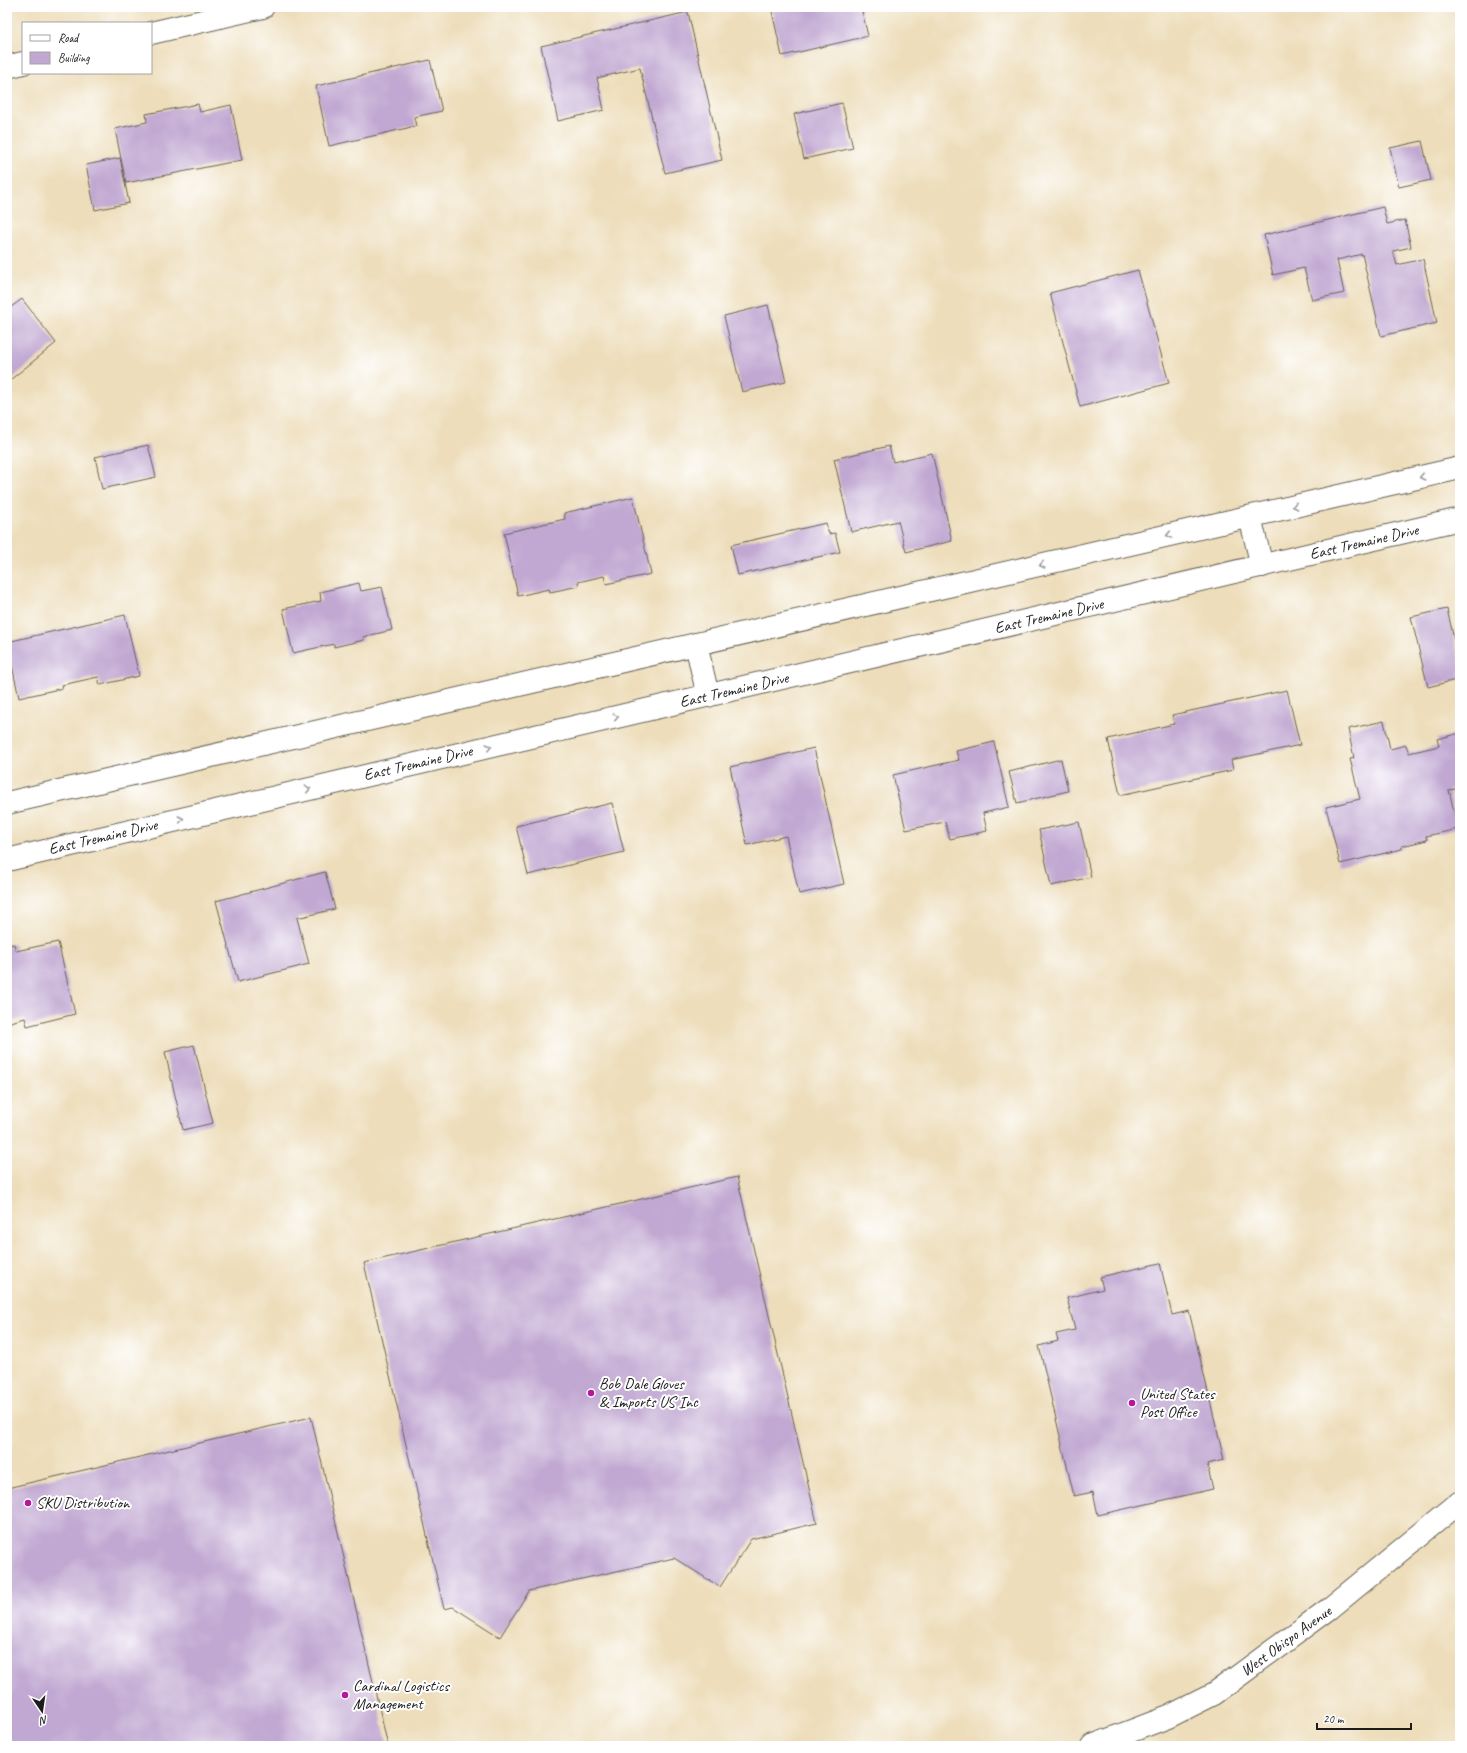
<svg xmlns="http://www.w3.org/2000/svg" width="1467" height="1753" font-family="Caveat,sans-serif">
	<style>
		.building { fill: #c1a8d2 }
		.lines { fill: none; stroke-linecap: round; stroke-linejoin: round }
		.street-casing { stroke: #656053; stroke-width: 24 }
		.street { stroke: #fff; stroke-width: 22 }
		.oneway { stroke: #999 }
		.poi-dot { fill: #b5179e; stroke: #fff; stroke-width: 1.5 }
		.labels { text-anchor: middle; dominant-baseline: central; stroke-width: 4; stroke-linejoin: round; paint-order: stroke }
		.street-label { font-size: 16px; fill: #1c1c1c; stroke: #fff }
		.poi-label { font-size: 16px; fill: #1c1c1c; stroke: #fff; text-anchor: start }
	</style>
	<rect width="100%" height="100%" fill="#fff"/>
	<filter id="ink" filterUnits="userSpaceOnUse"><feTurbulence type="fractalNoise" baseFrequency=".025" numOctaves="2"/><feDisplacementMap in="SourceGraphic" scale="8" xChannelSelector="R" yChannelSelector="G"/><feConvolveMatrix kernelMatrix="1 2 1 2 8 2 1 2 1" color-interpolation-filters="sRGB"/></filter>
	<filter id="wash" filterUnits="userSpaceOnUse"><feTurbulence type="fractalNoise" baseFrequency=".012" numOctaves="4" result="noise"/><feDisplacementMap in="SourceGraphic" scale="16" xChannelSelector="R" yChannelSelector="G"/><feGaussianBlur stdDeviation="0.9" result="paint"/><feColorMatrix in="noise" values="0 0 0 0 0 0 0 0 0 0 0 0 0 0 0 0 0 1.4 0 .05"/><feComposite in="paint" operator="in"/></filter>
	<g filter="url(#wash)">
		<rect width="100%" height="100%" fill="#edddba"/>
		<g id="blocks">
			<g class="building">
				<path d="M771,7H861L868,36L782,56Z"/>
				<path d="M688,12L722,160L665,173L640,68L597,78L604,110L558,121L541,46Z"/>
				<path d="M430,60L442,111L414,117L416,126L329,146L316,86Z"/>
				<path d="M842,103L853,148L804,159L794,114Z"/>
				<path d="M198,104L200,112L231,105L242,160L126,183L115,129L147,122L146,114Z"/>
				<path d="M1422,141L1431,180L1399,187L1390,148Z"/>
				<path d="M120,158L129,203L95,210L86,165Z"/>
				<path d="M1383,207L1387,224L1405,220L1411,247L1393,251L1397,265L1423,259L1437,323L1381,336L1362,254L1337,260L1344,293L1312,300L1304,268L1273,275L1264,235Z"/>
				<path d="M1138,270L1169,383L1080,407L1050,293Z"/>
				<path d="M22,299L56,343L10,380L7,377V310Z"/>
				<path d="M768,305L786,382L742,392L724,316Z"/>
				<path d="M148,445L156,477L102,489L95,457Z"/>
				<path d="M889,446L893,462L932,453L952,541L906,552L898,521L851,532L834,459Z"/>
				<path d="M633,497L651,574L606,584L604,576L578,582L579,586L550,592L549,589L518,596L504,533L565,519L564,513Z"/>
				<path d="M826,523L829,534L835,533L840,552L738,575L731,545Z"/>
				<path d="M359,583L361,591L382,587L392,630L363,637L364,640L334,647V644L293,653L283,609L321,601L320,592Z"/>
				<path d="M1447,609L1460,665V679L1428,687L1411,617Z"/>
				<path d="M125,615L139,676L100,685L98,677L62,685L63,688L19,698L7,642Z"/>
				<path d="M1287,690L1300,745L1231,760L1233,770L1120,795L1108,739L1174,724L1172,715Z"/>
				<path d="M1384,721L1390,749L1406,745L1409,753L1439,746L1437,739L1460,733V788L1449,790L1458,829L1426,836L1427,840L1402,846V849L1340,864L1326,807L1360,799L1350,759L1354,758L1348,729Z"/>
				<path d="M994,742L1009,807L983,813L987,831L950,839L945,822L906,830L893,775L959,760L956,751Z"/>
				<path d="M814,748L844,884L799,894L786,836L747,845L730,767Z"/>
				<path d="M1061,759L1068,791L1017,803L1009,772Z"/>
				<path d="M612,803L624,852L528,875L516,826Z"/>
				<path d="M1079,822L1091,877L1051,886L1039,830Z"/>
				<path d="M325,872L335,909L297,918L309,964L238,982L216,901Z"/>
				<path d="M58,942L75,1014L27,1026L25,1018L7,1023V945L14,944L16,951Z"/>
				<path d="M194,1045L213,1123L183,1130L165,1052Z"/>
				<path d="M737,1177L817,1523L751,1539L720,1587L674,1558L529,1591L500,1637L453,1607L444,1609L364,1263Z"/>
				<path d="M1160,1263L1172,1315L1189,1311L1224,1460L1207,1464L1213,1489L1098,1515L1093,1492L1074,1496L1039,1346L1058,1341L1056,1334L1075,1330L1067,1298L1103,1289L1100,1277Z"/>
				<path d="M311,1417L388,1746H7V1488Z"/>
			</g>
		</g>
	</g>
	<g filter="url(#ink)">
		<use href="#blocks" fill-opacity="0" stroke="#656053" stroke-width="1"/>
		<g class="lines">
			<defs>
				<g id="street">
					<path d="M151,33L263,7"/>
					<path d="M7,67L23,63"/>
					<path d="M1250,517L1262,566"/>
					<path d="M696,644L708,696"/>
					<path d="M7,803L1460,468"/>
					<path d="M7,860L1460,519"/>
					<path d="M1092,1746L1168,1717L1214,1694L1329,1609L1460,1502"/>
				</g>
			</defs>
			<use href="#street" class="street-casing"/>
			<use href="#street" class="street"/>
		</g>
		<defs><path id="oneway-chevron" d="M-2-3.5L2.5 0L-2 3.5" fill="none" stroke-width="1.6" stroke-linecap="round" stroke-linejoin="round"/></defs>
		<g class="oneway">
			<use href="#oneway-chevron" transform="translate(1422 477) rotate(167)"/>
			<use href="#oneway-chevron" transform="translate(1295 506) rotate(167)"/>
			<use href="#oneway-chevron" transform="translate(1169 535) rotate(167)"/>
			<use href="#oneway-chevron" transform="translate(1042 565) rotate(167)"/>
			<use href="#oneway-chevron" transform="translate(616 717) rotate(-13)"/>
			<use href="#oneway-chevron" transform="translate(489 747) rotate(-13)"/>
			<use href="#oneway-chevron" transform="translate(308 789) rotate(-13)"/>
			<use href="#oneway-chevron" transform="translate(181 819) rotate(-13)"/>
		</g>
	</g>
	<g class="poi-dot">
		<circle cx="591" cy="1393" r="4"/>
		<circle cx="1132" cy="1403" r="4"/>
		<circle cx="28" cy="1503" r="4"/>
		<circle cx="345" cy="1695" r="4"/>
	</g>
	<g class="labels">
		<g class="street-label">
			<text transform="translate(1364 542) rotate(-13)">East Tremaine Drive</text>
			<text transform="translate(1049 616) rotate(-13)">East Tremaine Drive</text>
			<text transform="translate(734 690) rotate(-13)">East Tremaine Drive</text>
			<text transform="translate(418 763) rotate(-13)">East Tremaine Drive</text>
			<text transform="translate(103 837) rotate(-13)">East Tremaine Drive</text>
			<text transform="translate(1286 1641) rotate(-36)">West Obispo Avenue</text>
		</g>
		<g class="poi-label">
			<text x="599" y="1384">Bob Dale Gloves<tspan x="599" dy="18">&amp; Imports US Inc</tspan></text>
			<text x="1140" y="1394">United States<tspan x="1140" dy="18">Post Office</tspan></text>
			<text x="36" y="1503">SKU Distribution</text>
			<text x="353" y="1686">Cardinal Logistics<tspan x="353" dy="18">Management</tspan></text>
		</g>
	</g>
	<rect width="1467" height="1753" fill="none" stroke="#fff" stroke-width="24"/>
	<rect x="22" y="22" width="130" height="52" fill="#ffffff" stroke="#a4a4a4"/>
	<rect x="30" y="35" width="20" height="6" fill="#ffffff" stroke="#a4a4a4"/>
	<text x="58" y="42" font-size="12" fill="#1c1c1c">Road</text>
	<rect x="30" y="52" width="20" height="12" fill="#c1a8d2" stroke="#a4a4a4"/>
	<text x="58" y="62" font-size="12" fill="#1c1c1c">Building</text>
	<g transform="translate(42 1711) rotate(167)" stroke="#ffffff" stroke-width="3" paint-order="stroke">
	<path d="M0-3L7 15L0 10L-7 15Z" fill="#1c1c1c"/>
	<text y="-6" font-size="11" font-weight="bold" text-anchor="middle" fill="#1c1c1c">N</text>
	</g>
	<path d="M1317 1723v6h94v-6" fill="none" stroke="#1c1c1c" stroke-width="2"/>
	<text x="1323" y="1723" font-size="12" fill="#1c1c1c" stroke="#ffffff" stroke-width="3" paint-order="stroke">20 m</text>
</svg>
